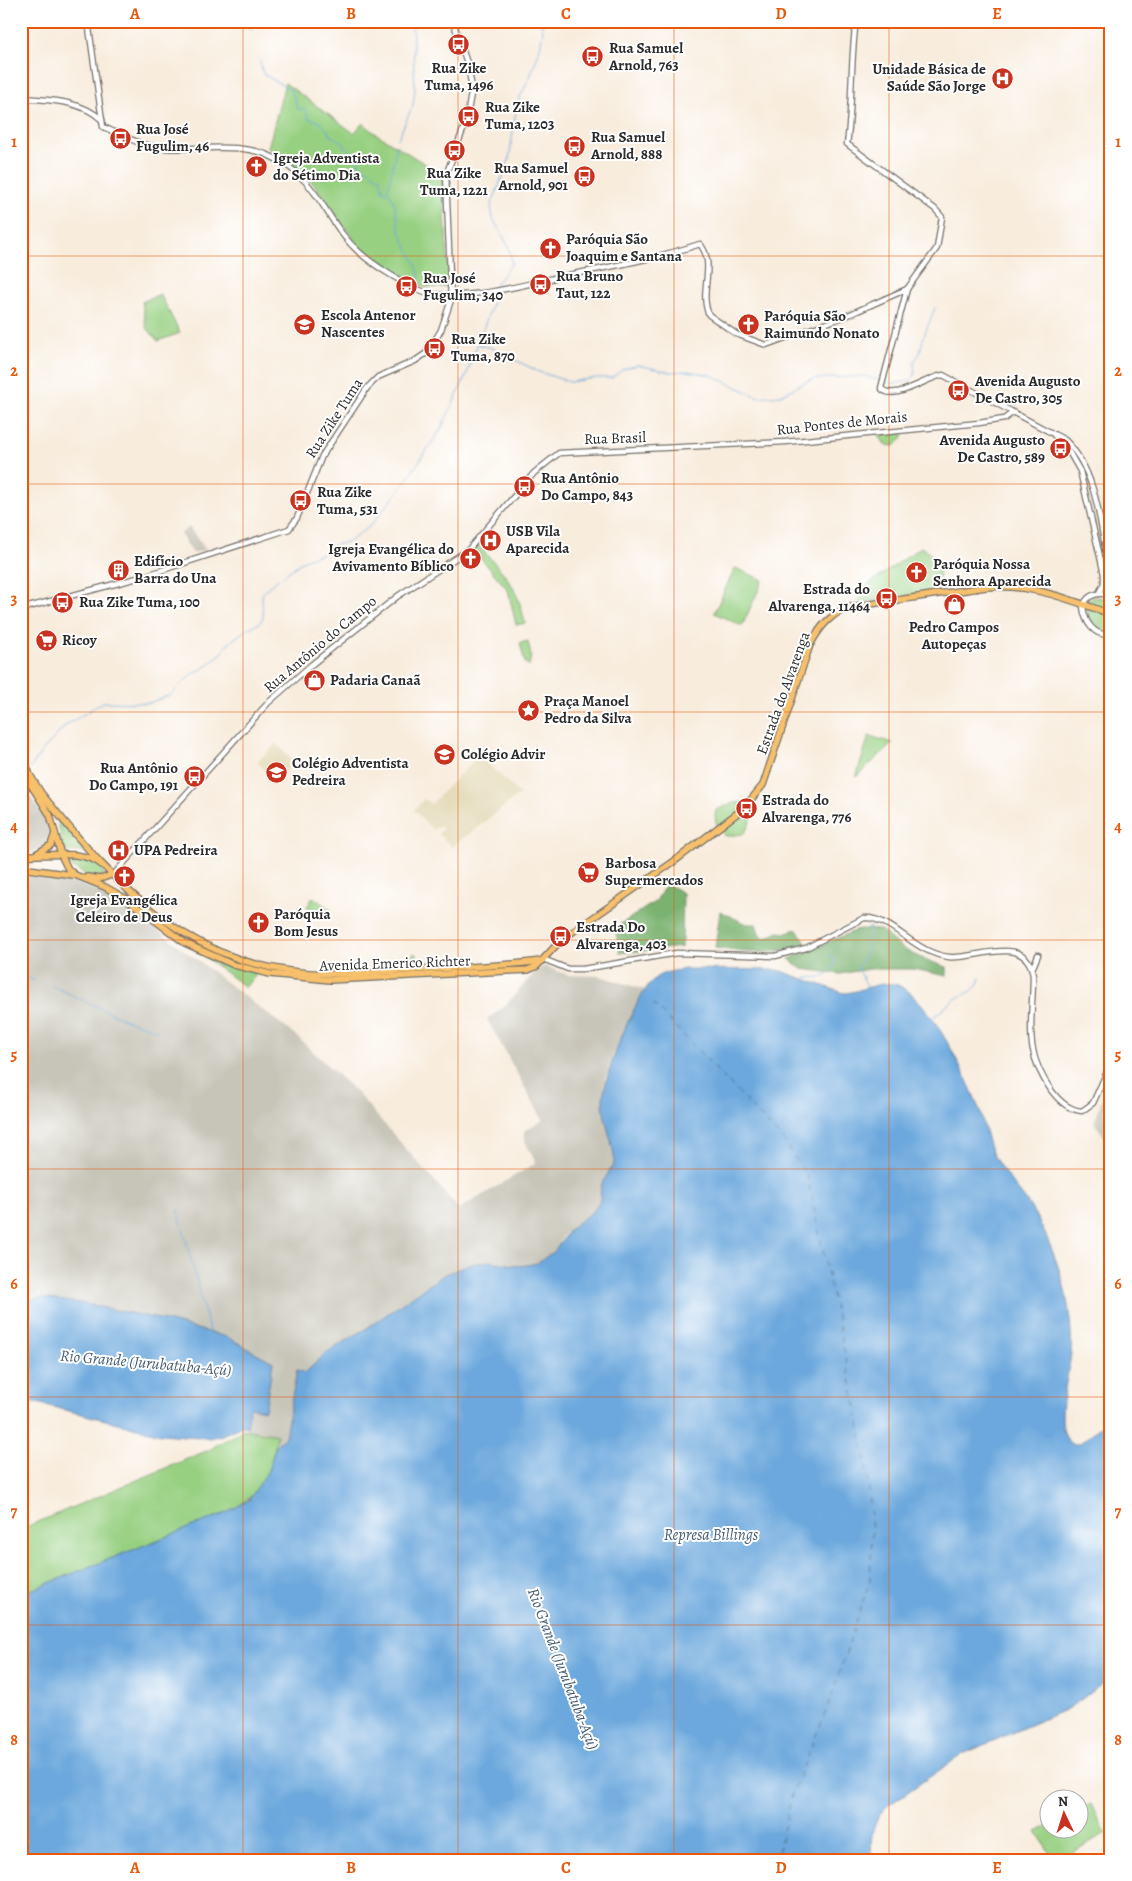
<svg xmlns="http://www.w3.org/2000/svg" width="1132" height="1881" font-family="Alegreya,serif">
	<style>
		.built { fill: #e5dbba }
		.industrial { fill: #c7c5b8 }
		.green { fill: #98d082; stroke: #627e56 }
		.forest { fill: #7ab270; stroke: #526e4e }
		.water { fill: #6ca8dd; stroke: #4c6a84 }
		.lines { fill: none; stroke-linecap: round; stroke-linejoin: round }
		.stream { stroke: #6ca8dd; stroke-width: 1 }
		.ferry { stroke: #455d72; stroke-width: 1; stroke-dasharray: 6 5; stroke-linecap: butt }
		.minor-casing { stroke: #736f69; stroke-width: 7 }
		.major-casing { stroke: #736f69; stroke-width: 8 }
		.minor { stroke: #fff; stroke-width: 4.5 }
		.major { stroke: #f7c06c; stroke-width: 5.5 }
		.grid { fill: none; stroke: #e8590c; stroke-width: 1; stroke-opacity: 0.55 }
		.labels { text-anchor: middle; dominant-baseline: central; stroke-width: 4; stroke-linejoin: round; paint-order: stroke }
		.poi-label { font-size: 15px; font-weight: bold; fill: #2b2b2b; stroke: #fff; text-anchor: start }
		.street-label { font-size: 15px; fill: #2b2b2b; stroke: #fff }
		.water-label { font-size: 16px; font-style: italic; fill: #455d72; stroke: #fff }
		.neatline { fill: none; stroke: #e8590c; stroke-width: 2 }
		.grid-label { font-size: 16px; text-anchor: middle; font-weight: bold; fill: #e8590c }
	</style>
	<rect width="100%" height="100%" fill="#fff"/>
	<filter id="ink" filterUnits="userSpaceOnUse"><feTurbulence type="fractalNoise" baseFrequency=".02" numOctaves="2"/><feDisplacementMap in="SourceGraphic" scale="10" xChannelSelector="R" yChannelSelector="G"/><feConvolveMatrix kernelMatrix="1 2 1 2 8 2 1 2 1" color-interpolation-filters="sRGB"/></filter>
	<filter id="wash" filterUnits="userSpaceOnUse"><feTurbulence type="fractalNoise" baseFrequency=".0096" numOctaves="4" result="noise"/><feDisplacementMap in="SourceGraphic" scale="20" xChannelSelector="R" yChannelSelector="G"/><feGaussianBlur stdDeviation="1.12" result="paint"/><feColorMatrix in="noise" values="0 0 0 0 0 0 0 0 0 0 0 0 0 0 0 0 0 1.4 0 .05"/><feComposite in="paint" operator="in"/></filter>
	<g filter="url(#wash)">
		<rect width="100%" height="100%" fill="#f8ecdc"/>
		<g class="built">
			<path d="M276,744L295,762L276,781L257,762Z"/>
			<path d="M479,755L520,794L452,847L438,834L443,829L440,825L433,830L414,810L424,799L431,804Z"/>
		</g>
		<g class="industrial">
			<path d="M189,527L206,550L193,553L180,534Z"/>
			<path d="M21,784L47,821L50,828L48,842L33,852L21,850Z"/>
			<path d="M21,875L72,882L107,894L132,910L294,1034L356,1092L459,1209L536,1163L525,1141V1131L543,1120L487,1019L504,1007L537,970L544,966L568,975L600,976L645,990L614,1052L605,1079L603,1100L614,1164L601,1185L600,1200L594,1210L563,1236L554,1251L538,1263L520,1266L489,1261L467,1265L442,1276L367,1328L326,1353L305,1373L297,1370L285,1437L276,1445L277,1435L246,1430L250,1407L265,1409L269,1388L227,1337L159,1319L86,1304L42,1298L21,1301Z"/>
			<path d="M1111,1073V1145L1094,1123Z"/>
		</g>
		<g class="green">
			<path d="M285,83L354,133L363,123L375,133L443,175L449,287H424L362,250L313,183L268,148Z"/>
			<path d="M160,294L180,333L158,341L146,327L142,302Z"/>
			<path d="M903,432V437L895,446L885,445L879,435Z"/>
			<path d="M477,544C504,574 516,581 525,623L516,625L508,590L472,548Z"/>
			<path d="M921,547C941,560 939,567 939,590L859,603V595L862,589Z"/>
			<path d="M735,568L763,580L742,626L714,613Z"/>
			<path d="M1096,597L1111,599V632L1102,634L1087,612L1089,599Z"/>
			<path d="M528,641L531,656L529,666L525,663L520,643Z"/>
			<path d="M869,736L893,743L856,777Z"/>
			<path d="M745,802C756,809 751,826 743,834L726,836C718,831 713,820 716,810L733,803Z"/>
			<path d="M52,811L87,852L63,851L58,823Z"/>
			<path d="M70,858C82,859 103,860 104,874L99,878L88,876L69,865L67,860Z"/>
			<path d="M313,897L331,910L319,919L307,907Z"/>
			<path d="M194,949L257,974L245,987Z"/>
			<path d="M415,953L423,967L390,969Z"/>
			<path d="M242,1429L277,1435C271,1472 261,1496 226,1513L21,1594V1529L211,1449C220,1441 233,1439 242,1429Z"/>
			<path d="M1091,1804L1106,1833L1059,1860H1054L1037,1832L1049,1826L1050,1828H1080V1810Z"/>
		</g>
		<g class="forest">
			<path d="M669,885L683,893L682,947L620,953L615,928L656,901L665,886Z"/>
			<path d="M720,911L746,924H756L759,933L765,938L778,932L787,933L796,929L805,940L804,944C773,956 747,953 715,948Z"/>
			<path d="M859,929L882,930C900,951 921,959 947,967V976L913,969H869L840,974L802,969L789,959Z"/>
		</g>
		<g class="water">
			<path d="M685,969L778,970L844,993C863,992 884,977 902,987C932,1003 968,1079 980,1111C984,1124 986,1138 991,1150C999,1169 1016,1186 1028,1203C1048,1234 1064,1275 1069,1312C1071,1326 1072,1339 1071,1353C1069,1378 1052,1426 1071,1444H1079L1111,1418V1678L1067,1709L963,1754L886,1807C872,1821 869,1840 873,1860H21V1849L27,1841L21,1828V1594L226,1513L249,1500L268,1471L276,1445L285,1437L297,1370L305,1373L326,1353L367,1328L442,1276L467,1265L489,1261L520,1266L538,1263L554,1251L571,1228L594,1210L600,1200L601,1185L614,1164C614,1142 603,1122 603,1100C604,1074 634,999 653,980C661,972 674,971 685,969Z"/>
			<path d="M42,1298L86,1304L159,1319L227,1337L273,1362L265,1410L250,1407L247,1427L242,1426L222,1435L210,1438L161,1434L21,1399V1301Z"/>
		</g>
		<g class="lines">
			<g class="stream">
				<path d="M245,21L252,31"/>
				<path d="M260,61L263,74L291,90L298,109H305L309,119C320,120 326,127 331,136L343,142L345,147L359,157V164L380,178L383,191H388C398,203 395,216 400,231C407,253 419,258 420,285"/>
				<path d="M398,139L413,105L415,90L412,21"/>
				<path d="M388,189L397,146"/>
				<path d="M495,285L512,263L508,245L493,219L491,206L509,160L517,103L530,77L539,52L543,32L541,21"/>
				<path d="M477,344L492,348L539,372L570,382L596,378H612L623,369L638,365L670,372L687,371L711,375L758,397L781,395L807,381L816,379L864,376L893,384L910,381L915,376L914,362L920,353L923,338L935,308"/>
				<path d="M30,769L40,754L65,726L103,702L149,703L171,695L190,676L207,666L223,652L226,646L234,639L248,628L258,624L263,618L262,595L267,588L304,560L323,553L331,546L350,541L371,525L403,485L441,429L466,376L493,302"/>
				<path d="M21,976L34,980"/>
				<path d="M806,978C821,977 823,979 835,967L834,959L831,955"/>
				<path d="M52,986L126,1020L157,1030"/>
				<path d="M868,988L858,968L866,953L870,926"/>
				<path d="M932,1019C939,1013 947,1005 954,1000C966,992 976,994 980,978"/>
				<path d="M178,1210L210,1333"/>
			</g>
			<path class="ferry" d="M653,1003L785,1142L807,1176L858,1416L869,1487L872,1533L870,1580L829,1704L793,1791L776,1860"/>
		</g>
	</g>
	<g filter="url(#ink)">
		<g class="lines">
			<defs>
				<g id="minor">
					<path d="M88,21L103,127C122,135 143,147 164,148C199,151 239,141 272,157C321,180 325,223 360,253C375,266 406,286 425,292C461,303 527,284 563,276C609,267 655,259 700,244C717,265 698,291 709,315L736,334L766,345L846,316L907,289"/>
					<path d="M856,21C850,62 853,103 847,144L935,209L942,217L937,248L907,289L881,388C893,403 927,377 943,375L1065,440C1100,474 1100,532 1111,578"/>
					<path d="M21,98C48,100 81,100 102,120"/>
					<path d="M1054,435L1068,450L1080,471L1104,574V583L1099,593"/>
					<path d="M1111,595C1098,592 1087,594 1083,607C1085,623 1094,636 1111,635"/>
					<path d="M21,609L141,577L289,529L297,518L322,456L367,388L378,377L415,361L428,352L441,330L451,300L446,175L466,122L472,88L468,66L453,21"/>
					<path d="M114,874L268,703L311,665L398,596L468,550L534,473L559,453L785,442L979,423L1004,419L1012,413"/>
					<path d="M543,959L568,969H583L677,953L775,956L806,948L864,918C892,916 913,953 949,957C976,960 1028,932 1033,976C1033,1022 1022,1049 1051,1090C1059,1101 1069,1110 1082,1111L1093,1103L1111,1063"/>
					<path d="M1033,967L1038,955"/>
				</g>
				<g id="major">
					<path d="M21,752L30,775L41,793C121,892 193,972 330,974C358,975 386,971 413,970C456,967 499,967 541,961"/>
					<path d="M21,769L50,815L61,855L68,869L75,875L105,887L128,900L185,943L234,965L270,974L330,980L528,970L537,966L561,940L676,860L744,808L763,785L810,645C820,627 830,614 850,607L986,587C1030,583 1070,600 1111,614"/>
					<path d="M36,854L51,845L55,833"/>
					<path d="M21,855C46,857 81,848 102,865"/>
					<path d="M21,868L73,875"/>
					<path d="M87,877L100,879L114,874"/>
				</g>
			</defs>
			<use href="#minor" class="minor-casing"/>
			<use href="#major" class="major-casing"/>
			<use href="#minor" class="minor"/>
			<use href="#major" class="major"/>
		</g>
	</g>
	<path class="grid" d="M243,21V1860M458,21V1860M674,21V1860M889,21V1860M21,256H1111M21,484H1111M21,712H1111M21,940H1111M21,1169H1111M21,1397H1111M21,1625H1111"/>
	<defs>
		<symbol id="bus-disc" viewBox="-11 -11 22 22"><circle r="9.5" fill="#c8321e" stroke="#fff"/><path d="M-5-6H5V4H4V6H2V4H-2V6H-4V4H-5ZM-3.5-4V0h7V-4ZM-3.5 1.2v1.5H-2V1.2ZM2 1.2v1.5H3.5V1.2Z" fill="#fff"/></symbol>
		<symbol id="hospital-disc" viewBox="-11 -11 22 22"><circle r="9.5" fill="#c8321e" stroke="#fff"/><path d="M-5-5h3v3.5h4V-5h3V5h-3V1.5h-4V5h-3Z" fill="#fff"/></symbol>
		<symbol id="church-disc" viewBox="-11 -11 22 22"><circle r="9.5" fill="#c8321e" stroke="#fff"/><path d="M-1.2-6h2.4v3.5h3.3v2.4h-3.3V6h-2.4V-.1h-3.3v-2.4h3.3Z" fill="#fff"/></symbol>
		<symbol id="school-disc" viewBox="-11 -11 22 22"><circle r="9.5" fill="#c8321e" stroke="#fff"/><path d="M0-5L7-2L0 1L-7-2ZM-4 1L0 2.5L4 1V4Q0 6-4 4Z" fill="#fff"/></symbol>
		<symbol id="building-disc" viewBox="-11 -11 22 22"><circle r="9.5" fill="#c8321e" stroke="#fff"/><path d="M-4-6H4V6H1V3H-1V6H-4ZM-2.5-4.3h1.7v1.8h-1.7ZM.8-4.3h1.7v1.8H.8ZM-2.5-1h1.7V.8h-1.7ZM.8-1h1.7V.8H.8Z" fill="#fff"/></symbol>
		<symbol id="shop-disc" viewBox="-11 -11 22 22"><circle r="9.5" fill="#c8321e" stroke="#fff"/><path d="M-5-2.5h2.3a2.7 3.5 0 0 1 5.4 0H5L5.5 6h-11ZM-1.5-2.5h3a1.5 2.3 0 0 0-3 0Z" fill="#fff"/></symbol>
		<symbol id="supermarket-disc" viewBox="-11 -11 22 22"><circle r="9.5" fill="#c8321e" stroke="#fff"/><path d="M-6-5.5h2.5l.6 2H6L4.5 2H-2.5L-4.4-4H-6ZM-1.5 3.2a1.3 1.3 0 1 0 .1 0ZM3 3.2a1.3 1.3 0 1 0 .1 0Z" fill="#fff"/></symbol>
		<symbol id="sight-disc" viewBox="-11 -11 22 22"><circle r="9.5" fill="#c8321e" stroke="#fff"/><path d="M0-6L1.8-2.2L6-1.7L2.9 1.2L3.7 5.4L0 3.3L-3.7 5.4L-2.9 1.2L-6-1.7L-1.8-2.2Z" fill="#fff"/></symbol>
	</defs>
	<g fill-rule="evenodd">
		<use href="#bus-disc" x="446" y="32" width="25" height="25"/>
		<use href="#bus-disc" x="580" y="44" width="25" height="25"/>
		<use href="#hospital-disc" x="990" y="66" width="25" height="25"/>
		<use href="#bus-disc" x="456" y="104" width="25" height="25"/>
		<use href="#bus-disc" x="108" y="126" width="25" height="25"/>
		<use href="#bus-disc" x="562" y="134" width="25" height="25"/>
		<use href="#bus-disc" x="442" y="138" width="25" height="25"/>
		<use href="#church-disc" x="244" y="154" width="25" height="25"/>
		<use href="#bus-disc" x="572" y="164" width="25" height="25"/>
		<use href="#church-disc" x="538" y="236" width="25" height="25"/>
		<use href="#bus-disc" x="528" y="272" width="25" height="25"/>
		<use href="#bus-disc" x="394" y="274" width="25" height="25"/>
		<use href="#school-disc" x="292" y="312" width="25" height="25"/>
		<use href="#church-disc" x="736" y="312" width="25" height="25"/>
		<use href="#bus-disc" x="422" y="336" width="25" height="25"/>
		<use href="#bus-disc" x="946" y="378" width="25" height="25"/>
		<use href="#bus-disc" x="1048" y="436" width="25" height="25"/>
		<use href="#bus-disc" x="512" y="474" width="25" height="25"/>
		<use href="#bus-disc" x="288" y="488" width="25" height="25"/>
		<use href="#hospital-disc" x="478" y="528" width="25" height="25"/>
		<use href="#church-disc" x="458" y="546" width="25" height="25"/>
		<use href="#building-disc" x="106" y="558" width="25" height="25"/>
		<use href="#church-disc" x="904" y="560" width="25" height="25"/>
		<use href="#bus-disc" x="874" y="586" width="25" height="25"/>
		<use href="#bus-disc" x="50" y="590" width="25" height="25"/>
		<use href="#shop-disc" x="942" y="592" width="25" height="25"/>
		<use href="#supermarket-disc" x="34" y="628" width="25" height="25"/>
		<use href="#shop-disc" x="302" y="668" width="25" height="25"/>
		<use href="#sight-disc" x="516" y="698" width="25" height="25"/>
		<use href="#school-disc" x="432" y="742" width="25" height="25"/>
		<use href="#school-disc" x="264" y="760" width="25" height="25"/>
		<use href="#bus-disc" x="182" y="764" width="25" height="25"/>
		<use href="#bus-disc" x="734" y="796" width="25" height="25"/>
		<use href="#hospital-disc" x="106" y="838" width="25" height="25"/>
		<use href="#supermarket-disc" x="576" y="860" width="25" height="25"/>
		<use href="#church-disc" x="112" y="864" width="25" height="25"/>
		<use href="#church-disc" x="246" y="910" width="25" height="25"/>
		<use href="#bus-disc" x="548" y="924" width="25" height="25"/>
	</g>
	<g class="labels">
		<g class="poi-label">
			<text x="609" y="48">Rua Samuel<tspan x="609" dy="17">Arnold, 763</tspan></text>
			<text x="459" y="68" text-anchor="middle">Rua Zike<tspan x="459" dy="17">Tuma, 1496</tspan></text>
			<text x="986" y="69" text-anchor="end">Unidade Básica de<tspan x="986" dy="17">Saúde São Jorge</tspan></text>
			<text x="485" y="107">Rua Zike<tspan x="485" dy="17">Tuma, 1203</tspan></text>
			<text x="136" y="129">Rua José<tspan x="136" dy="17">Fugulim, 46</tspan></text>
			<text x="591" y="137">Rua Samuel<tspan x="591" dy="17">Arnold, 888</tspan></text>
			<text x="273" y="158">Igreja Adventista<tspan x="273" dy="17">do Sétimo Dia</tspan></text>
			<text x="568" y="168" text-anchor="end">Rua Samuel<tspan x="568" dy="17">Arnold, 901</tspan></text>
			<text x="454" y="173" text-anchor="middle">Rua Zike<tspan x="454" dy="17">Tuma, 1221</tspan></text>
			<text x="566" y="239">Paróquia São<tspan x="566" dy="17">Joaquim e Santana</tspan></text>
			<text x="556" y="276">Rua Bruno<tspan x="556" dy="17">Taut, 122</tspan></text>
			<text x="423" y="278">Rua José<tspan x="423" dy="17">Fugulim, 340</tspan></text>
			<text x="321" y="315">Escola Antenor<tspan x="321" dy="17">Nascentes</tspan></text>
			<text x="764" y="316">Paróquia São<tspan x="764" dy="17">Raimundo Nonato</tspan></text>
			<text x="451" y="339">Rua Zike<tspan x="451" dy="17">Tuma, 870</tspan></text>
			<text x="975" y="381">Avenida Augusto<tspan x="975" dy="17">De Castro, 305</tspan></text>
			<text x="1045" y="440" text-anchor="end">Avenida Augusto<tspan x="1045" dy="17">De Castro, 589</tspan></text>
			<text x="541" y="478">Rua Antônio<tspan x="541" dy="17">Do Campo, 843</tspan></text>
			<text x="317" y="492">Rua Zike<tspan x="317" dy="17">Tuma, 531</tspan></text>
			<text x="506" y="531">USB Vila<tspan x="506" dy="17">Aparecida</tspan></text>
			<text x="454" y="549" text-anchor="end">Igreja Evangélica do<tspan x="454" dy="17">Avivamento Bíblico</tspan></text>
			<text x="134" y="561">Edifício<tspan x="134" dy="17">Barra do Una</tspan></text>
			<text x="933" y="564">Paróquia Nossa<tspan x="933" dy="17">Senhora Aparecida</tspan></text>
			<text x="870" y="589" text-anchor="end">Estrada do<tspan x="870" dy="17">Alvarenga, 11464</tspan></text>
			<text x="79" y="602">Rua Zike Tuma, 100</text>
			<text x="954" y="627" text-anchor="middle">Pedro Campos<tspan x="954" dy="17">Autopeças</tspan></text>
			<text x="62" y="640">Ricoy</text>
			<text x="330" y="680">Padaria Canaã</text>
			<text x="544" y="701">Praça Manoel<tspan x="544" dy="17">Pedro da Silva</tspan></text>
			<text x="461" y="754">Colégio Advir</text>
			<text x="292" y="763">Colégio Adventista<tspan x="292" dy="17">Pedreira</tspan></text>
			<text x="178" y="768" text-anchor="end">Rua Antônio<tspan x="178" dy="17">Do Campo, 191</tspan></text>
			<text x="762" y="800">Estrada do<tspan x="762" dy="17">Alvarenga, 776</tspan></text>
			<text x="134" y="850">UPA Pedreira</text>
			<text x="605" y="863">Barbosa<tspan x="605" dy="17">Supermercados</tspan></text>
			<text x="124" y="900" text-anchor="middle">Igreja Evangélica<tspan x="124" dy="17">Celeiro de Deus</tspan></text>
			<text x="274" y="914">Paróquia<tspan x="274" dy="17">Bom Jesus</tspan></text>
			<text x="576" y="927">Estrada Do<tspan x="576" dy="17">Alvarenga, 403</tspan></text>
		</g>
		<g class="street-label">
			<text transform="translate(334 418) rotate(-57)">Rua Zike Tuma</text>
			<text transform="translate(842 423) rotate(-6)">Rua Pontes de Morais</text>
			<text transform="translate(615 438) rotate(-2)">Rua Brasil</text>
			<text transform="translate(320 644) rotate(-40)">Rua Antônio do Campo</text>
			<text transform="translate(783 693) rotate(-70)">Estrada do Alvarenga</text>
			<text transform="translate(395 963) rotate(-2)">Avenida Emerico Richter</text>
		</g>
		<g class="water-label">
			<text transform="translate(146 1363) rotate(5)">Rio Grande (Jurubatuba-Açú)</text>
			<text x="711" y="1535">Represa Billings</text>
			<text transform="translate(563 1669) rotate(69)">Rio Grande (Jurubatuba-Açú)</text>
		</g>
	</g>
	<rect width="1132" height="1881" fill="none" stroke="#fff" stroke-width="55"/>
	<g transform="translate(1064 1814) rotate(356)"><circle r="24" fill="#ffffff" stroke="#aaaaaa"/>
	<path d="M0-4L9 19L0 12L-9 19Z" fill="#c8321e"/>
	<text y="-8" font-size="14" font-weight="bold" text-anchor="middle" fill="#2b2b2b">N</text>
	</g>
	<rect x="28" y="28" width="1076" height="1826" class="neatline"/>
	<g class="grid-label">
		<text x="135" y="19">A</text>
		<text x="351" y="19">B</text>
		<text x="566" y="19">C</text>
		<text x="781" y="19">D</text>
		<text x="997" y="19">E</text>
		<text x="14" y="147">1</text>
		<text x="1118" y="147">1</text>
		<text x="14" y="376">2</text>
		<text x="1118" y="376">2</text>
		<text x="14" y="604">3</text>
		<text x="1118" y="604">3</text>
		<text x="14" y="832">4</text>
		<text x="1118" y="832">4</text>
		<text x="14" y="1060">5</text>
		<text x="1118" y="1060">5</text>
		<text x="14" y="1289">6</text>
		<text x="1118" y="1289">6</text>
		<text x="14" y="1517">7</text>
		<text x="1118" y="1517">7</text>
		<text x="14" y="1745">8</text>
		<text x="1118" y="1745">8</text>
		<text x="135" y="1873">A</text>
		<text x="351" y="1873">B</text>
		<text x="566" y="1873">C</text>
		<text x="781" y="1873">D</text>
		<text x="997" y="1873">E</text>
	</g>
</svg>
